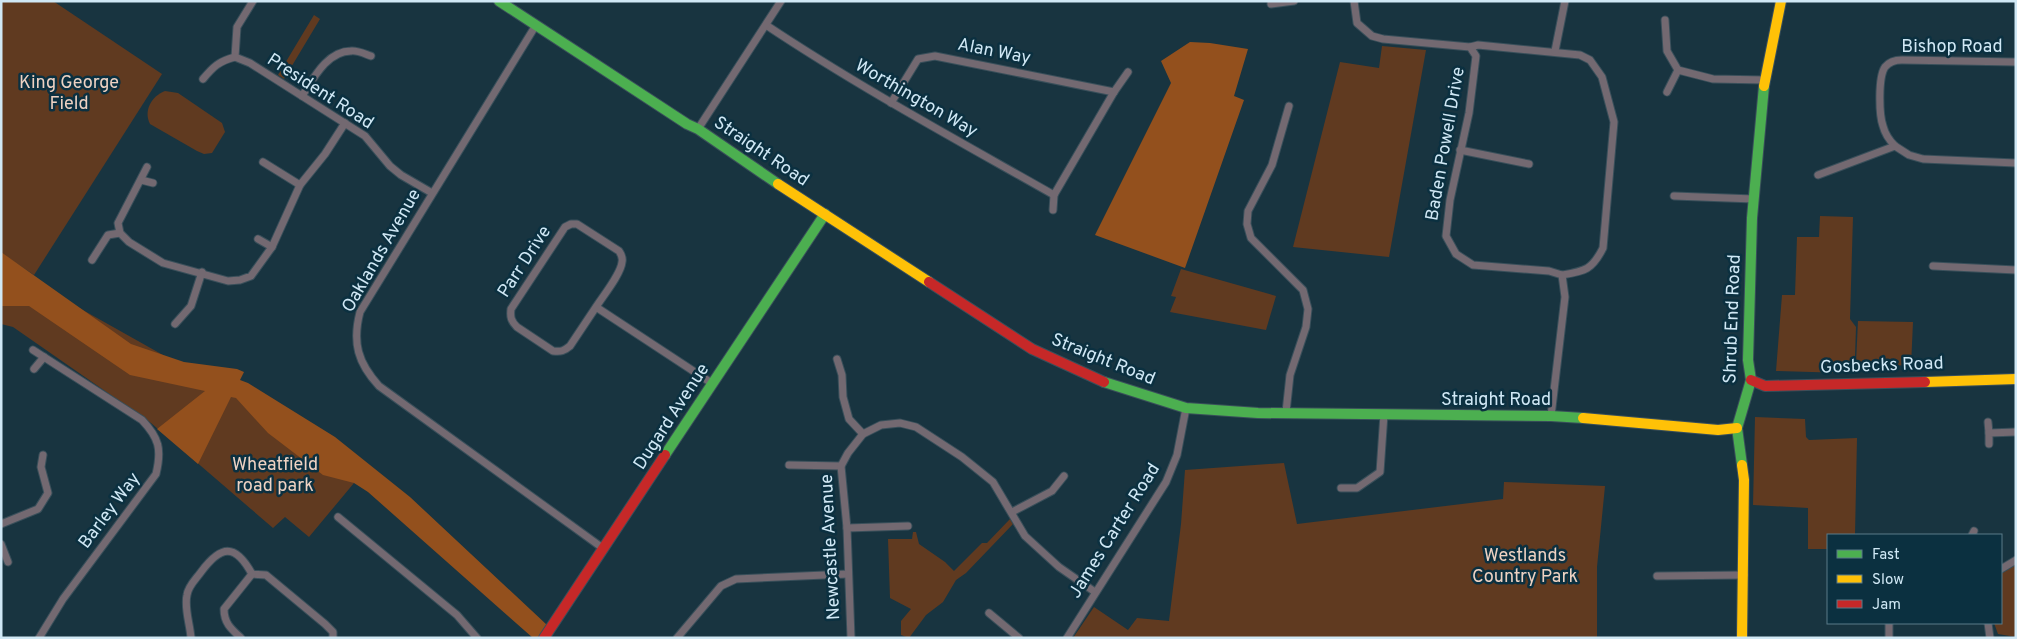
<svg xmlns="http://www.w3.org/2000/svg" width="2017" height="639" font-family="Overpass,sans-serif">
	<style>
		.green { fill: #603a20 }
		.forest { fill: #93501d }
		.lines { fill: none; stroke-linecap: round; stroke-linejoin: round }
		.street-casing { stroke: #394f5a; stroke-width: 9 }
		.fast-casing { stroke: #394f5a; stroke-width: 12 }
		.slow-casing { stroke: #394f5a; stroke-width: 12 }
		.jam-casing { stroke: #394f5a; stroke-width: 12 }
		.street { stroke: #736971; stroke-width: 7 }
		.fast { stroke: #4caf50; stroke-width: 10 }
		.slow { stroke: #ffc107; stroke-width: 10 }
		.jam { stroke: #c62828; stroke-width: 10 }
		.labels { text-anchor: middle; dominant-baseline: central; stroke-width: 5; stroke-linejoin: round; paint-order: stroke }
		.street-label { font-size: 18px; fill: #d0e8f5; stroke: #0b3040 }
		.park-label { font-size: 18px; fill: #eed2c2; stroke: #0b3040 }
	</style>
	<rect width="100%" height="100%" fill="#183440"/>
	<g class="green">
		<path d="M1,1H53L162,74L34,275L1,253Z"/>
		<path d="M314,15L320,19L284,79L278,75Z"/>
		<path d="M1382,46L1426,50L1389,257L1293,247L1340,62L1379,68Z"/>
		<path d="M165,91L178,93L222,123L225,132L212,153L204,154L197,151L150,124C143,110 152,96 165,91Z"/>
		<path d="M1820,216L1853,217L1850,319L1856,327L1855,357L1845,367V373L1776,371L1782,295H1795L1797,237H1819Z"/>
		<path d="M1,264L243,400L354,483L309,537L285,517L273,528L151,423L13,327L1,324Z"/>
		<path d="M1181,269L1276,296L1266,330L1170,312L1176,297L1171,296Z"/>
		<path d="M1858,321L1913,322L1911,366L1856,363Z"/>
		<path d="M1755,417L1805,419L1806,437L1809,440L1857,438L1855,535H1828V549H1808V508L1753,505Z"/>
		<path d="M1284,463L1297,524L1503,499L1504,482L1605,486L1597,567V638H1073L1094,607L1128,630L1137,618L1169,621L1181,524L1185,470Z"/>
		<path d="M1010,519L1013,524L966,573L956,580L943,602L926,615L909,638L901,635V621L911,609L890,598L888,539H912L913,532H916L919,544L945,562L954,571L982,543H987Z"/>
		<path d="M2013,564H2016V637L1998,634L1994,623H2001V574Z"/>
	</g>
	<g class="forest">
		<path d="M1190,42L1210,43L1248,49L1234,96L1244,100L1185,268L1095,235L1171,83L1161,61Z"/>
		<path d="M1,252L131,344L184,362L237,369L244,372L240,380L248,383L335,437L410,497L547,625L539,638H533L368,492L354,483L323,475L268,433L236,398L231,397L198,464L157,429L205,391L130,375L29,306H1Z"/>
	</g>
	<g class="lines">
		<defs>
			<g id="street">
				<path d="M253,1L237,27L235,57L250,63L365,136L390,166L401,175L432,193"/>
				<path d="M1354,1L1357,23L1372,36L1383,39L1470,47L1476,56L1469,113L1450,200L1446,236L1456,254L1473,265L1549,271L1562,275L1565,297L1551,416"/>
				<path d="M1271,4L1294,1"/>
				<path d="M1665,20L1667,51L1678,70L1713,79L1765,80"/>
				<path d="M536,25L360,312C352,343 358,363 379,386L604,549"/>
				<path d="M766,25C859,87 957,140 1054,195"/>
				<path d="M1470,47L1478,45L1580,55L1590,60L1602,77L1614,122L1603,248C1592,270 1585,271 1562,275"/>
				<path d="M1555,51L1565,1"/>
				<path d="M203,79C213,67 219,61 235,57"/>
				<path d="M1667,92L1678,70"/>
				<path d="M302,96C313,79 327,51 351,51C357,50 365,54 371,56"/>
				<path d="M891,103L918,59L935,56L1114,92"/>
				<path d="M698,129L781,1"/>
				<path d="M1895,146C1890,141 1885,134 1883,126C1879,115 1878,77 1885,67C1889,62 1896,60 1902,60L2016,62"/>
				<path d="M1460,150L1529,164"/>
				<path d="M263,162L300,185"/>
				<path d="M147,167L118,223L120,233L129,242L163,263L228,281L240,280L251,276L272,247L300,185L325,154L345,123"/>
				<path d="M1818,175L1895,146L1909,155L1923,159L2016,163"/>
				<path d="M141,180L153,183"/>
				<path d="M1674,196L1754,199"/>
				<path d="M1053,210L1054,195L1114,92L1128,72"/>
				<path d="M258,239L272,247"/>
				<path d="M92,260L108,235L120,233"/>
				<path d="M1933,266L2016,270"/>
				<path d="M596,307C603,296 621,274 622,262C623,258 621,254 619,251L577,224H571L565,227L511,309C510,317 511,321 517,327L553,351C561,352 564,351 570,346L596,307L713,384"/>
				<path d="M175,324L191,306L202,272"/>
				<path d="M33,350L142,420C159,438 162,449 156,474L63,599L39,638"/>
				<path d="M837,359L842,375L843,397L849,419L863,434"/>
				<path d="M34,369L44,357"/>
				<path d="M1286,412L1290,375L1306,327L1308,309L1303,290L1251,238L1247,224L1248,211L1272,165L1289,106"/>
				<path d="M1988,422L1989,433"/>
				<path d="M1989,444V433L2016,432"/>
				<path d="M789,465L841,466"/>
				<path d="M1341,488H1357L1380,472L1384,414"/>
				<path d="M1012,512L1052,491L1064,476"/>
				<path d="M338,517L457,615L477,638"/>
				<path d="M1,524L38,509L48,493L41,467L43,455"/>
				<path d="M847,528L908,526"/>
				<path d="M1972,535L1974,531"/>
				<path d="M1,544L8,562"/>
				<path d="M2001,569L2016,560"/>
				<path d="M1657,576L1744,575"/>
				<path d="M989,613L1019,638"/>
				<path d="M1988,623L1990,638"/>
				<path d="M191,638C190,624 184,608 187,595C188,586 196,579 201,572C221,545 235,543 252,574L266,575L325,624L333,632V638"/>
				<path d="M241,638C231,629 224,623 224,609L252,574"/>
				<path d="M677,638L721,586L736,579L848,574"/>
				<path d="M851,638L847,528L841,466L848,453L863,434L881,425L900,423L916,427L962,457L993,482L1025,536L1059,567L1095,592"/>
				<path d="M1067,638L1166,482L1177,455L1186,408"/>
				<path d="M1889,638V623"/>
			</g>
			<g id="fast">
				<path d="M499,1L687,124L698,129L778,184"/>
				<path d="M1104,382L1186,408L1258,413L1551,416L1583,418"/>
				<path d="M665,455L825,214"/>
				<path d="M1742,465L1737,428L1751,380L1748,360L1752,218L1764,86"/>
			</g>
			<g id="slow">
				<path d="M1764,86L1781,1"/>
				<path d="M778,184L929,282"/>
				<path d="M1925,382L2016,379"/>
				<path d="M1583,418L1718,430L1737,428"/>
				<path d="M1742,465L1744,480L1742,638"/>
			</g>
			<g id="jam">
				<path d="M929,282L1032,349L1104,382"/>
				<path d="M1751,380L1765,386L1925,382"/>
				<path d="M544,638L665,455"/>
			</g>
		</defs>
		<use href="#street" class="street-casing"/>
		<use href="#fast" class="fast-casing"/>
		<use href="#slow" class="slow-casing"/>
		<use href="#jam" class="jam-casing"/>
		<use href="#street" class="street"/>
		<use href="#fast" class="fast"/>
		<use href="#slow" class="slow"/>
		<use href="#jam" class="jam"/>
	</g>
	<g class="labels">
		<g class="street-label">
			<text x="1952" y="47">Bishop Road</text>
			<text transform="translate(994 52) rotate(11)">Alan Way</text>
			<text transform="translate(320 92) rotate(33)">President Road</text>
			<text transform="translate(916 99) rotate(30)">Worthington Way</text>
			<text transform="translate(1446 144) rotate(-80)">Baden Powell Drive</text>
			<text transform="translate(761 152) rotate(34)">Straight Road</text>
			<text transform="translate(382 251) rotate(-60)">Oaklands Avenue</text>
			<text transform="translate(525 262) rotate(-57)">Parr Drive</text>
			<text transform="translate(1733 319) rotate(-88)">Shrub End Road</text>
			<text transform="translate(1103 360) rotate(22)">Straight Road</text>
			<text transform="translate(1882 366) rotate(-2)">Gosbecks Road</text>
			<text x="1496" y="400">Straight Road</text>
			<text transform="translate(672 417) rotate(-57)">Dugard Avenue</text>
			<text transform="translate(110 511) rotate(-53)">Barley Way</text>
			<text transform="translate(1115 531) rotate(-58)">James Carter Road</text>
			<text transform="translate(831 547) rotate(-93)">Newcastle Avenue</text>
		</g>
		<g class="park-label">
			<text x="69" y="83">King George<tspan x="69" dy="21">Field</tspan></text>
			<text x="275" y="465">Wheatfield<tspan x="275" dy="21">road park</tspan></text>
			<text x="1525" y="556">Westlands<tspan x="1525" dy="21">Country Park</tspan></text>
		</g>
	</g>
	<rect width="2017" height="639" fill="none" stroke="#d0e8f5" stroke-width="5"/>
	<rect x="1827" y="534" width="175" height="90" fill="#0b3040" stroke="#5a7a88"/>
	<rect x="1837" y="550" width="25" height="8" fill="#4caf50" stroke="#5a7a88"/>
	<text x="1872" y="559" font-size="15" fill="#d0e8f5">Fast</text>
	<rect x="1837" y="575" width="25" height="8" fill="#ffc107" stroke="#5a7a88"/>
	<text x="1872" y="584" font-size="15" fill="#d0e8f5">Slow</text>
	<rect x="1837" y="600" width="25" height="8" fill="#c62828" stroke="#5a7a88"/>
	<text x="1872" y="609" font-size="15" fill="#d0e8f5">Jam</text>
</svg>
